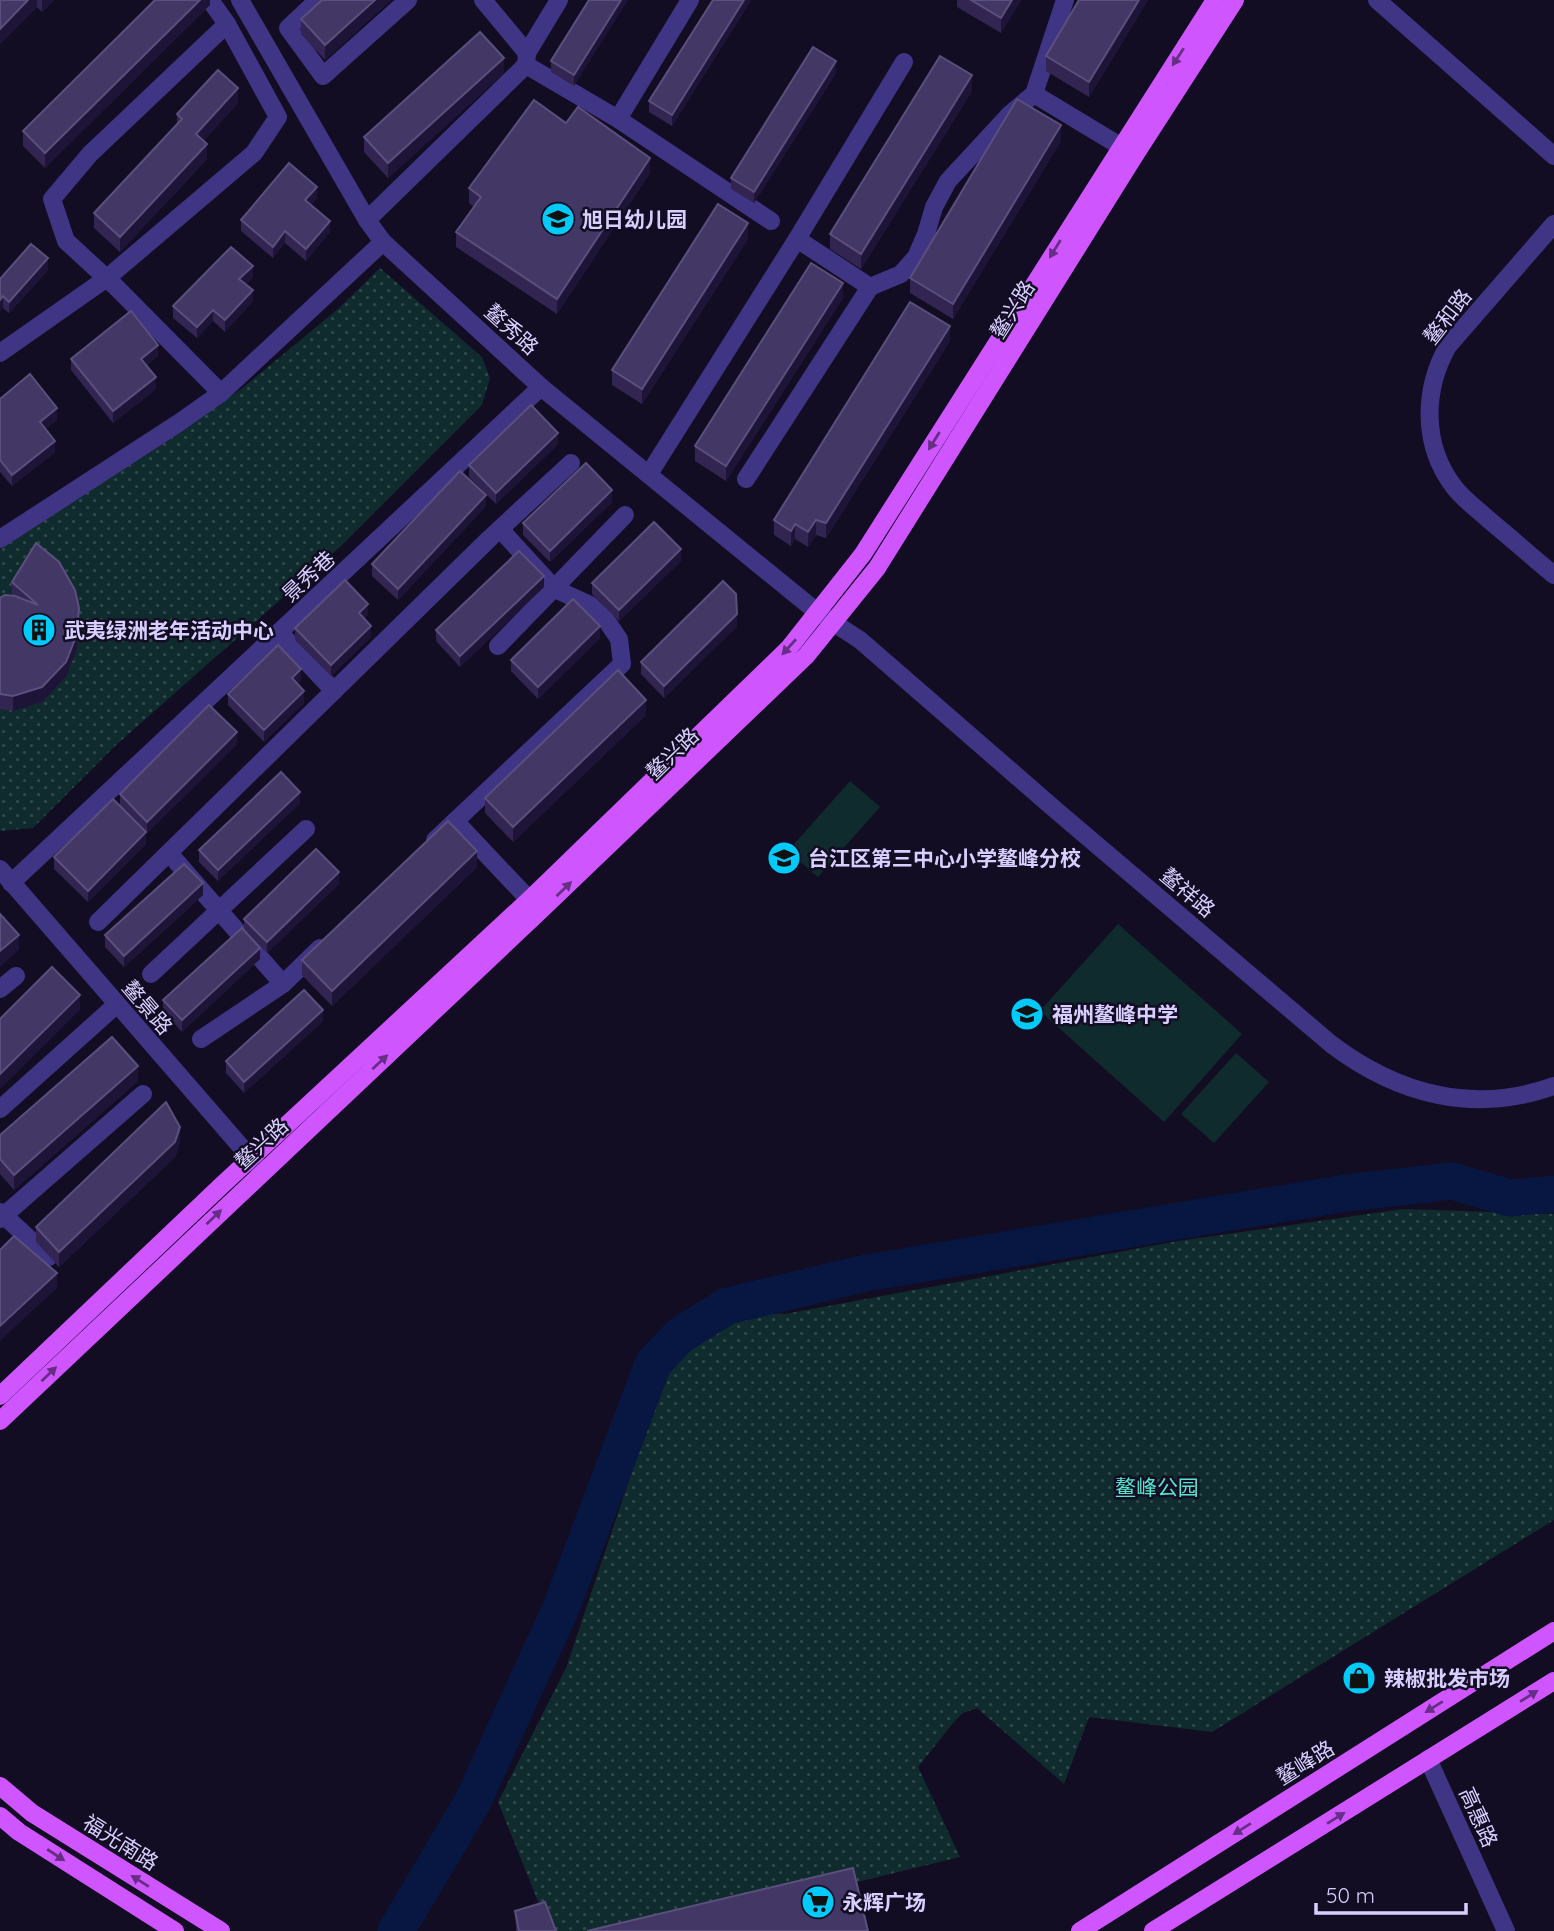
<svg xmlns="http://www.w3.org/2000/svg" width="1554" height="1931" font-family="Quicksand,'Noto Sans SC',sans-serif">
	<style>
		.grass { fill: #0f2b2d }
		.park { fill: url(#park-dots) }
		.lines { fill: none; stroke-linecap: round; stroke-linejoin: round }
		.river { stroke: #071741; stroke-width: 37 }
		.minor { stroke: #3f3584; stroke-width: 18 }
		.major { stroke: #cf56ff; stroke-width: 18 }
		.wall { fill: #322552 }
		.shaded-wall { fill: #1d1437 }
		.building { fill: #433765; stroke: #5b4f7d; stroke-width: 2 }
		.oneway { fill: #672e86 }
		.labels { text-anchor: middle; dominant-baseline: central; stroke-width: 5; stroke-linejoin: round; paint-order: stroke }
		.poi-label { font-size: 21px; font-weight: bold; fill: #d8cfff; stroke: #120d23; text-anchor: start }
		.street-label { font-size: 21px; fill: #d8cfff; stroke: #120d23 }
		.park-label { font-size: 21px; fill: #55e4cd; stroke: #120d23 }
	</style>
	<defs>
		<pattern id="park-dots" width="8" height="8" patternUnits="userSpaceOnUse" patternTransform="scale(1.75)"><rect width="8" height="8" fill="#0f2b2d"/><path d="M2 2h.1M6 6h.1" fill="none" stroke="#31494c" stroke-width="1.8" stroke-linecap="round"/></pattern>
	</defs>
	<rect width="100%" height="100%" fill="#120d23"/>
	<g class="grass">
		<path d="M850,781L880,807L818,877L788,851Z"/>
		<path d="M1118,924L1242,1034L1164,1122L1040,1011Z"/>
		<path d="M1236,1053L1269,1082L1214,1143L1181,1114Z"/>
	</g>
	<g class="park">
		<path d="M380,268L482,357L490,378L482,405L341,546L115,746L33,828L0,831V549L240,390L339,308Z"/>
		<path d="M1403,1209L1554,1214V1520L1212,1732L1089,1717L1064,1784L977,1708L963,1713L953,1723L918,1767L960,1857L656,1931H550L498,1802L566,1668L665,1373C698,1331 731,1312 785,1314L1178,1241Z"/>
	</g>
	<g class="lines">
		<path class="river" d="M396,1931L472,1803L561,1608L653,1364L679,1336L727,1306L866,1273L1346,1193L1452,1181L1510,1198L1554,1194"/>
		<g class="minor">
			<path d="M240,0L367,220L383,242L541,387L817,612L860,640L1058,812L1331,1044C1397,1094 1473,1115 1554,1086"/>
			<path d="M318,0L288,28L323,76L408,0"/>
			<path d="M483,0L527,53L526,65L618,119L771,221"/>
			<path d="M1377,0L1554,156"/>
			<path d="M527,53L559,0"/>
			<path d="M1034,94L1135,155"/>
			<path d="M618,119L690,0"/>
			<path d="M367,220L526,65"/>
			<path d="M1554,224L1448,346C1423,390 1422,445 1454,487C1463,499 1477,509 1489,520C1511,538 1532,557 1554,575"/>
			<path d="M797,239L870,287"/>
			<path d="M0,353L107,278L254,153L278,117L227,24L210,0"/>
			<path d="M221,393L115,286L66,241L52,199L90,154L227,24"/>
			<path d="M649,474L797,239L904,62"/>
			<path d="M746,479L870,287L901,274L916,257L926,234L934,207L948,181L1009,115L1034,94L1065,0"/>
			<path d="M0,539L180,422L221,393L383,242"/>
			<path d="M280,633L334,691"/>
			<path d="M498,646L625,515"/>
			<path d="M455,821L539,910"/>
			<path d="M435,840L622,664L619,639L606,620L590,605L555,589L500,529"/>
			<path d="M169,853L283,984"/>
			<path d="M0,869L263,1172"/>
			<path d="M11,883L541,387"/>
			<path d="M98,922L489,539L571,463"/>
			<path d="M151,974L306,829"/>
			<path d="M0,989L16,976"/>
			<path d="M201,1039L283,984L320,948"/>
			<path d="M0,1109L116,1005"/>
			<path d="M0,1212L49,1257"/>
			<path d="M0,1219L143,1094"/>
			<path d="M1428,1759L1506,1931"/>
		</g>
		<g class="major">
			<path d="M0,1396L222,1185L529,900L789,648L863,554L1215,0"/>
			<path d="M0,1421L540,911L806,656L877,568L1135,155L1235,0"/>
			<path d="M0,1786L32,1813L221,1931"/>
			<path d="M0,1816L19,1832L175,1931"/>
			<path d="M1080,1931L1554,1631"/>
			<path d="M1153,1931L1554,1681"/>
		</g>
	</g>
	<g class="wall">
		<path d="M0,0H54L42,12L37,7L0,44Z"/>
		<path d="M210,0V5L45,168L23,146V131Z"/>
		<path d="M391,0L325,60L301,34V19Z"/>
		<path d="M589,0L574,86L551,72V61Z"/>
		<path d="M713,0H751L672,126L649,112V101Z"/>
		<path d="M957,0H1021L1001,33L957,7Z"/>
		<path d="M1079,0H1148L1089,97L1046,71V56Z"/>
		<path d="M504,73L388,178L364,152V137Z"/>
		<path d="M836,73L754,203L731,189V178Z"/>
		<path d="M972,91L861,269L830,249V234Z"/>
		<path d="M238,103L203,141L207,159L120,252L94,228V213L177,124V114Z"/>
		<path d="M1061,141L953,319L910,293V278Z"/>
		<path d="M650,173L557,314L456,247V232L474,207L469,203V188Z"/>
		<path d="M317,198L311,205L330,232L306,261L285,243L273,258L241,231V220Z"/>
		<path d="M748,239L642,404L612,385V370Z"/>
		<path d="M48,270L9,313L3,308L0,279Z"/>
		<path d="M253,277L246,284L253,301L225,332L213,321L197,338L173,318V306Z"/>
		<path d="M843,298L726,481L695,461V446Z"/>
		<path d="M950,341L826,538L816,535L808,547L795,539L791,546L774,535V520Z"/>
		<path d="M158,356L146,366L156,389L113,423L71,370V359Z"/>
		<path d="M0,399L57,420L45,429L55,452L12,486L0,472Z"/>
		<path d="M558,444L496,504L469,477V465Z"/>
		<path d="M612,502L550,562L523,535V523Z"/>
		<path d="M486,506L398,600L372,576V564Z"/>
		<path d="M681,561L619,621L592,594V583Z"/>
		<path d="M12,582L79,623L77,649L66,677L42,702L13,711L0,709V598L12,595Z"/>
		<path d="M544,587L460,667L436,641V630Z"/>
		<path d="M368,615L364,619L371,637L331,676L295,640V628Z"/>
		<path d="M737,626L664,698L641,674V662Z"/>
		<path d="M600,638L538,699L511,671V660Z"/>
		<path d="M301,681L297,684L304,703L264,742L228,705V694Z"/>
		<path d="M646,715L513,842L485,813V798Z"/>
		<path d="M237,744L147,833L127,812L146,844L88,902L54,869V857L120,805V794Z"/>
		<path d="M300,803L218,881L199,862V850Z"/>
		<path d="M477,867L332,1006L302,975V960Z"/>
		<path d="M339,884L267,953L244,930V919Z"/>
		<path d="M203,895L124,967L105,947V935Z"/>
		<path d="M260,959L182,1032L163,1011V1000Z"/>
		<path d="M323,1021L244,1093L226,1073V1061Z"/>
		<path d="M138,1081L14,1190L0,1174V1135Z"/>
		<path d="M180,1142L175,1157L59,1267L36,1242V1227Z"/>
		<path d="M515,1911L556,1931H516Z"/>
	</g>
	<g class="shaded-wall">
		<path d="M28,0H37V7L0,44V29Z"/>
		<path d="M42,0H54L42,12Z"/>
		<path d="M200,0H210V5L45,168V153Z"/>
		<path d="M375,0H391L325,60V45Z"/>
		<path d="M621,0H628L574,86V75Z"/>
		<path d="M744,0H751L672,126V115Z"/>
		<path d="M1012,0H1021L1001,33V18Z"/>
		<path d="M1139,0H1148L1089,97V82Z"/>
		<path d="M504,58V73L388,178V163Z"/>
		<path d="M836,61V73L754,203V192Z"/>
		<path d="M972,75V91L861,269V254Z"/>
		<path d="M238,88V103L196,149V134Z"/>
		<path d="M1061,125V141L953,319V304Z"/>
		<path d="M207,144V159L120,252V237Z"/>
		<path d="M650,158V173L557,314V299Z"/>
		<path d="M317,187V198L305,211V200Z"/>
		<path d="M330,221V232L306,261V249Z"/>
		<path d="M748,223V239L642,404V389Z"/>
		<path d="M285,231V243L273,258V247Z"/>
		<path d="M48,258V270L9,313V302Z"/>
		<path d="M253,266V277L239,290V279Z"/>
		<path d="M843,283V298L726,481V466Z"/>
		<path d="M253,290V301L225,332V320Z"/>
		<path d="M3,296V308L0,311V300Z"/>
		<path d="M213,310V321L197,338V327Z"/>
		<path d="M950,326V341L826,538V523Z"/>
		<path d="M158,345V356L141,370V359Z"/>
		<path d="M156,377V389L113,423V411Z"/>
		<path d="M57,408V420L40,434V422Z"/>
		<path d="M558,433V444L496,504V493Z"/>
		<path d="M55,441V452L12,486V475Z"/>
		<path d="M612,490V502L550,562V551Z"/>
		<path d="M486,495V506L398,600V589Z"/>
		<path d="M816,520V535L808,547V532Z"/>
		<path d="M795,524V539L791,546V531Z"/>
		<path d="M681,549V561L619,621V610Z"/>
		<path d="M544,576V587L460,667V656Z"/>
		<path d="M368,604V615L359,625V613Z"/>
		<path d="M79,608L77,649L66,677L42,702L13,711V696Z"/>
		<path d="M737,614V626L664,698V686Z"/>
		<path d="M371,626V637L331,676V665Z"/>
		<path d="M600,626V638L538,699V687Z"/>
		<path d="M301,669V681L292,690V678Z"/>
		<path d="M304,691V703L264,742V730Z"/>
		<path d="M646,700V715L513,842V827Z"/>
		<path d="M237,732V744L147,833V822Z"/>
		<path d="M300,792V803L218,881V870Z"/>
		<path d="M146,832V844L88,902V891Z"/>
		<path d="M477,851V867L332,1006V991Z"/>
		<path d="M339,872V884L267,953V942Z"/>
		<path d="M203,883V895L124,967V956Z"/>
		<path d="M19,935V950L0,967V951Z"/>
		<path d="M260,948V959L182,1032V1020Z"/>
		<path d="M80,995V1010L0,1089V1074Z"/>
		<path d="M323,1010V1021L244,1093V1082Z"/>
		<path d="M138,1066V1081L14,1190V1175Z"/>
		<path d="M180,1127V1142L175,1157L59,1267V1252Z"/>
		<path d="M57,1273V1288L0,1341V1326Z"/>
	</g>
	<g class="building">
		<path d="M0,0H28L0,29Z"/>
		<path d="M155,0H200L45,153L23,131Z"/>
		<path d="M322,0H375L325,45L301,19Z"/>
		<path d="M589,0H621L574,75L551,61Z"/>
		<path d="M713,0H744L672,115L649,101Z"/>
		<path d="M971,0H1012L1001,18Z"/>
		<path d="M1079,0H1139L1089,82L1046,56Z"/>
		<path d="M480,32L504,58L388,163L364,137Z"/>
		<path d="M813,47L836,61L754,192L731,178Z"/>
		<path d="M940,56L972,75L861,254L830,234Z"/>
		<path d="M218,70L238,88L196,134L207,144L120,237L94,213L182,119L177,114Z"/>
		<path d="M1017,99L1061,125L953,304L910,278Z"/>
		<path d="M534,100L566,123L578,107L650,158L557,299L456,232L481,197L469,188Z"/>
		<path d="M289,163L317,187L305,200L330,221L306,249L285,231L273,247L241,220Z"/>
		<path d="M718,204L748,223L642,389L612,370Z"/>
		<path d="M31,244L48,258L9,302L3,296L0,300V279Z"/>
		<path d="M231,247L253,266L239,279L253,290L225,320L213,310L197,327L173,306Z"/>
		<path d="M811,263L843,283L726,466L695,446Z"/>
		<path d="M910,302L950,326L826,523L816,520L808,532L795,524L791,531L774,520Z"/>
		<path d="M131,311L158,345L141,359L156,377L113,411L71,359Z"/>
		<path d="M30,374L57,408L40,422L55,441L12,475L0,460V399Z"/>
		<path d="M531,405L558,433L496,493L469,465Z"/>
		<path d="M586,463L612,490L550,551L523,523Z"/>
		<path d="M460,471L486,495L398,589L372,564Z"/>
		<path d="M654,522L681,549L619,610L592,583Z"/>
		<path d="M36,543L59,562L75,590L79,608L77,634L66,662L42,687L13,696L0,694V598L5,595L15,596L38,605L12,582Z"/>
		<path d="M519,551L544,576L460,656L436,630Z"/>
		<path d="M345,580L368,604L359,613L371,626L331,665L295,628Z"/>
		<path d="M723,581L736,594L737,614L664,686L641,662Z"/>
		<path d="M573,599L600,626L538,687L511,660Z"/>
		<path d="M278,645L301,669L292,678L304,691L264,730L228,694Z"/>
		<path d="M618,670L646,700L513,827L485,798Z"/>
		<path d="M209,705L237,732L147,822L120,794Z"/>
		<path d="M281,772L300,792L218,870L199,850Z"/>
		<path d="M113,799L146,832L88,891L54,857Z"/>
		<path d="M448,821L477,851L332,991L302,960Z"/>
		<path d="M316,849L339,872L267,942L244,919Z"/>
		<path d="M184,864L203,883L124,956L105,935Z"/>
		<path d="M0,914L19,935L0,951Z"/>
		<path d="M242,928L260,948L182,1020L163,1000Z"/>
		<path d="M52,967L80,995L0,1074V1019Z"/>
		<path d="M304,990L323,1010L244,1082L226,1061Z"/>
		<path d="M112,1037L138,1066L14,1175L0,1159V1135Z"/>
		<path d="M166,1102L180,1127L175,1142L59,1252L36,1227Z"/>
		<path d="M14,1236L57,1273L0,1326V1250Z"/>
		<path d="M853,1868L868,1931H587Z"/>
		<path d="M545,1902L556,1931H519L515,1911Z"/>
	</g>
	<defs><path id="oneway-solid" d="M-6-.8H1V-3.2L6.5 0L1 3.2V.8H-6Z" transform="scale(1.75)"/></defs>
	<g class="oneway">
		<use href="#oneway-solid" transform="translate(1178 57) rotate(123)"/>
		<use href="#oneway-solid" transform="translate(1055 249) rotate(122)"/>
		<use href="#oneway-solid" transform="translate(934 441) rotate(122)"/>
		<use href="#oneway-solid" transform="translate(789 647) rotate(132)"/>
		<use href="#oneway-solid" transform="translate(564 889) rotate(-44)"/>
		<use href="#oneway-solid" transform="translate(380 1062) rotate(-43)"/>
		<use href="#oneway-solid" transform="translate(214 1217) rotate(-44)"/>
		<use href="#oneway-solid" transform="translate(49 1374) rotate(-44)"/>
		<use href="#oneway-solid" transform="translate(1529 1696) rotate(-32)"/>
		<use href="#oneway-solid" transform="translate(1434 1707) rotate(148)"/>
		<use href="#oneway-solid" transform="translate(1336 1818) rotate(-32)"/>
		<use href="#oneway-solid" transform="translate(1242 1829) rotate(148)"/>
		<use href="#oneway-solid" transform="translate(56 1855) rotate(33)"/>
		<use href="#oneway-solid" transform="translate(140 1881) rotate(-148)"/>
	</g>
	<defs>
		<symbol id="school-disc" viewBox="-11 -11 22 22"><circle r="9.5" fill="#00cafa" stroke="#120d23"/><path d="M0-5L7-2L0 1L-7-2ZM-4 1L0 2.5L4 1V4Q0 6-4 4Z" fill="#111"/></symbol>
		<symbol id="building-disc" viewBox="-11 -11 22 22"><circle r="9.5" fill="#00cafa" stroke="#120d23"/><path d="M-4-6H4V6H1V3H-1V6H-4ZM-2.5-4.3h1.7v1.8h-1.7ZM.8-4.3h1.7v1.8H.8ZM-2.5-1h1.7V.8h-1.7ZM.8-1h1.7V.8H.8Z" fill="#111"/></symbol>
		<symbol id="shop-disc" viewBox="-11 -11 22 22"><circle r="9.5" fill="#00cafa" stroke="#120d23"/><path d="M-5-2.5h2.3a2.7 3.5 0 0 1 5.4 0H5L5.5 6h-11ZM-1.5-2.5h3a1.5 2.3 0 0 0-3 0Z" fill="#111"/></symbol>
		<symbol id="supermarket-disc" viewBox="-11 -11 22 22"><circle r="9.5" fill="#00cafa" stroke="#120d23"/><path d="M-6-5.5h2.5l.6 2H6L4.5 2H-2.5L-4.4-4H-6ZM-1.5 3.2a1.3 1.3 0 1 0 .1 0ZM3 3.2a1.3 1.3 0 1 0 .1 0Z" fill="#111"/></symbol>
	</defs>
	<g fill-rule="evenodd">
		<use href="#school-disc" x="539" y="200" width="38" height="38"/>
		<use href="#building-disc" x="20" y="611" width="38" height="38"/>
		<use href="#school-disc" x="765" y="839" width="38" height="38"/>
		<use href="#school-disc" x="1008" y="995" width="38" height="38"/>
		<use href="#shop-disc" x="1340" y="1659" width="38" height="38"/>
		<use href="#supermarket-disc" x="799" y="1883" width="38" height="38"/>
	</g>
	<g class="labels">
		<g class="poi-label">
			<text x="582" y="219">旭日幼儿园</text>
			<text x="64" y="630">武夷绿洲老年活动中心</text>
			<text x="808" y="858">台江区第三中心小学鳌峰分校</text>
			<text x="1052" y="1014">福州鳌峰中学</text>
			<text x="1384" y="1678">辣椒批发市场</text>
			<text x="842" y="1902">永辉广场</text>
		</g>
		<g class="street-label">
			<text transform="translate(1012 309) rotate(-58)">鳌兴路</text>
			<text transform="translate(1447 316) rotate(-52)">鳌和路</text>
			<text transform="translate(512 329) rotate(42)">鳌秀路</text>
			<text transform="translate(308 576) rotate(-43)">景秀巷</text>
			<text transform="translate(672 753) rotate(-44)">鳌兴路</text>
			<text transform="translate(1188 892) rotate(40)">鳌祥路</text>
			<text transform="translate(148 1007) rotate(49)">鳌景路</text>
			<text transform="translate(261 1143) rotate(-43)">鳌兴路</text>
			<text transform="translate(1305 1762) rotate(-32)">鳌峰路</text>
			<text transform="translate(1479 1817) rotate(66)">高惠路</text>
			<text transform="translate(121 1842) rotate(32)">福光南路</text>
		</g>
		<g class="park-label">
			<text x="1157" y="1487">鳌峰公园</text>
		</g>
	</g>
	<path d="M1316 1903v10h150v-10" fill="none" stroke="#d8cfff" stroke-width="3.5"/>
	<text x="1326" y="1903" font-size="21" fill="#d8cfff" stroke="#120d23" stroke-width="5" paint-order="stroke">50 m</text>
</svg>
